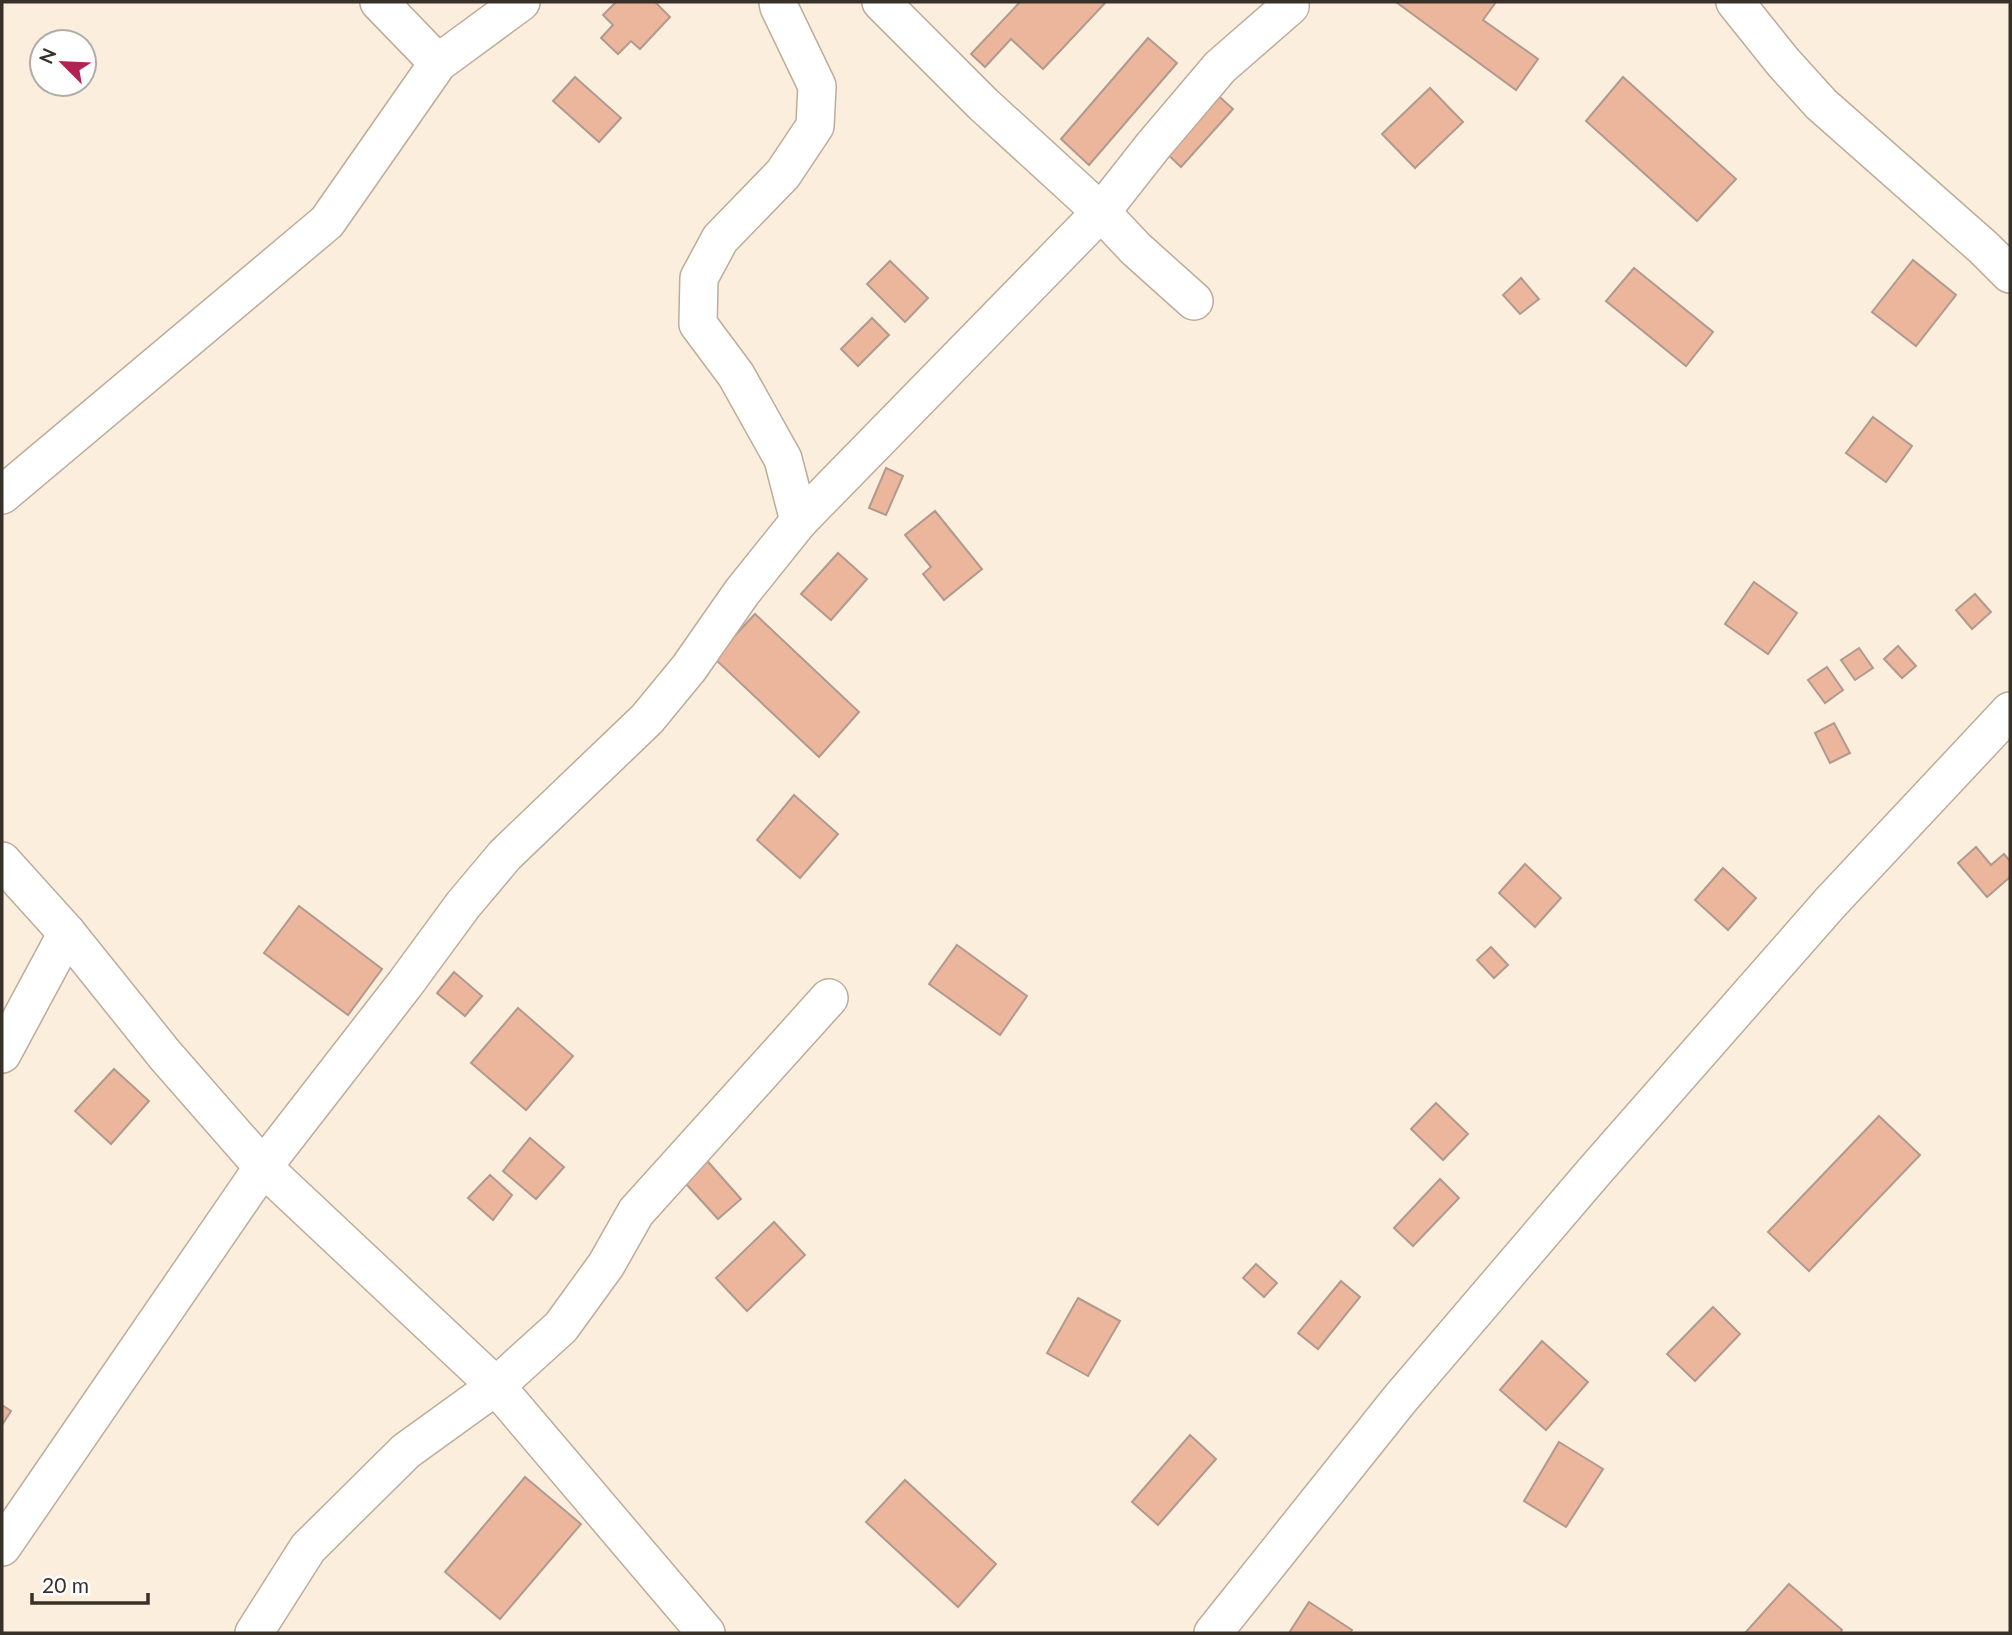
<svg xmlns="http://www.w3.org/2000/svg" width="2012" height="1635" font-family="Lato,sans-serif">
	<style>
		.building { fill: #ecb69d; stroke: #b2998e; stroke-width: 2 }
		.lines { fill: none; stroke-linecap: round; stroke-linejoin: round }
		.minor-casing { stroke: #bdac99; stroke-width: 40 }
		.minor { stroke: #fff; stroke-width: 37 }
	</style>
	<rect width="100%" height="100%" fill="#fceedd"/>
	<g class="building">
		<path d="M616,2H655L670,17L640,49L631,41L618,54L601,38L613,25L603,15Z"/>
		<path d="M1020,2H1106L1043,69L1011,39L985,67L971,54Z"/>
		<path d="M1396,2H1496L1483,20L1538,59L1516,90Z"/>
		<path d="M1148,38L1177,63L1089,165L1061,139Z"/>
		<path d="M575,77L621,118L599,142L553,101Z"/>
		<path d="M1623,77L1736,179L1697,221L1586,121Z"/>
		<path d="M1430,88L1463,122L1415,168L1382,134Z"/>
		<path d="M1213,91L1233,109L1181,167L1161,148Z"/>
		<path d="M1913,260L1956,295L1916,346L1872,312Z"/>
		<path d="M890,261L928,298L905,322L867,284Z"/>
		<path d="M1634,268L1713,332L1686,366L1606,301Z"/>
		<path d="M1521,278L1539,299L1520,314L1503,295Z"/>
		<path d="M872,318L889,335L858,366L841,349Z"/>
		<path d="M1873,417L1912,446L1886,482L1846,453Z"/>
		<path d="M886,468L903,476L886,515L869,508Z"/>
		<path d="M935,511L982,569L944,600L923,574L931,567L905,535Z"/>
		<path d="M838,553L867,579L831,620L801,594Z"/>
		<path d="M1754,582L1797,613L1768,654L1725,624Z"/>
		<path d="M1975,594L1991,612L1972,629L1956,610Z"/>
		<path d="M755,614L859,712L819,757L714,658Z"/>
		<path d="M1898,646L1916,666L1902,678L1884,659Z"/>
		<path d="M1859,648L1873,668L1855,680L1841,660Z"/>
		<path d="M1827,667L1843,690L1825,703L1808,680Z"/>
		<path d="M1834,723L1850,753L1830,763L1815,733Z"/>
		<path d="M794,795L838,834L800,878L757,840Z"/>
		<path d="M1976,847L1991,865L2004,854L2010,861V877L1987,897L1958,863Z"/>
		<path d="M1525,864L1561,898L1535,927L1499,893Z"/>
		<path d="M1723,868L1756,898L1728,930L1695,900Z"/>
		<path d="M299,906L382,969L348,1015L264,953Z"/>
		<path d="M957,945L1027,996L1000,1035L929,984Z"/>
		<path d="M1491,947L1508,965L1494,978L1477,960Z"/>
		<path d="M454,972L482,996L465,1016L437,993Z"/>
		<path d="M518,1008L573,1056L526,1110L471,1063Z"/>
		<path d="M114,1069L149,1101L111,1144L75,1111Z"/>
		<path d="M1436,1103L1468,1134L1443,1160L1411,1129Z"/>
		<path d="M1879,1116L1920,1155L1809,1271L1768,1232Z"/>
		<path d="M530,1138L564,1167L536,1199L503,1171Z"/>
		<path d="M702,1155L741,1199L718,1219L678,1175Z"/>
		<path d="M490,1175L512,1195L493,1220L468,1198Z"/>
		<path d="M1440,1179L1459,1198L1413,1246L1394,1228Z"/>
		<path d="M774,1222L805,1255L747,1311L716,1278Z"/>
		<path d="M1256,1264L1277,1283L1264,1297L1243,1278Z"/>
		<path d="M1341,1281L1360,1297L1318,1349L1298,1333Z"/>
		<path d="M1078,1298L1120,1321L1088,1376L1047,1353Z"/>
		<path d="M1713,1307L1740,1334L1695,1381L1667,1354Z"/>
		<path d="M1542,1341L1588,1382L1546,1430L1500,1390Z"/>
		<path d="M2,1405L11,1411L2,1425Z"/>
		<path d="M1190,1435L1216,1459L1158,1525L1132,1502Z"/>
		<path d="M1559,1442L1603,1469L1566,1527L1524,1501Z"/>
		<path d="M525,1477L581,1524L500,1619L445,1572Z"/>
		<path d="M905,1480L996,1564L958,1607L866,1522Z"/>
		<path d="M1789,1584L1842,1630L1840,1633H1745Z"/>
		<path d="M1309,1602L1352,1630L1350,1633H1289Z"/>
	</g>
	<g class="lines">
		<defs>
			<g id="minor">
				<path d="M379,2L438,63"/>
				<path d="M778,2L779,7L817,86L815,126L783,174L720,239L699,278L698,324L736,375L783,459L799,521"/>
				<path d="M881,2L983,104L1101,212L1136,249L1194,301"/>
				<path d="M1735,2L1783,62L1821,104L1984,248L2010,274"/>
				<path d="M2,495L327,222L438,63L521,2"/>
				<path d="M2,861L67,933L165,1055L263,1167L496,1386L706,1633"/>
				<path d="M2,1054L67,933"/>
				<path d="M2,1547L263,1167L405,984L463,905L505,855L647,719L689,668L742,592L799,521L1101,212L1153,146L1220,67L1290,6L1289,2"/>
				<path d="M254,1633L308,1548L406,1451L496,1386L561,1327L606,1265L636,1212L829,998"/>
				<path d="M1213,1633L1400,1399L1593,1173L1830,903L2010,711"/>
			</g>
		</defs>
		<use href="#minor" class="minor-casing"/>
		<use href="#minor" class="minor"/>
	</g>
	<rect width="2012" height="1635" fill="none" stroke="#383129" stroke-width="7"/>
	<g transform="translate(63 63) rotate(294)"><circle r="33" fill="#ffffff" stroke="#afada9" stroke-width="2"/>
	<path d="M0-5L12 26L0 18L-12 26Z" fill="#b22253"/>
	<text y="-10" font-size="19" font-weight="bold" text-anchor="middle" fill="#383129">N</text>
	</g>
	<path d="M32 1593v10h116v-10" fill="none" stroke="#383129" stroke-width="3.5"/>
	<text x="42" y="1593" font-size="21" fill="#383129" stroke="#ffffff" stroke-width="5" paint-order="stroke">20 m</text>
</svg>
